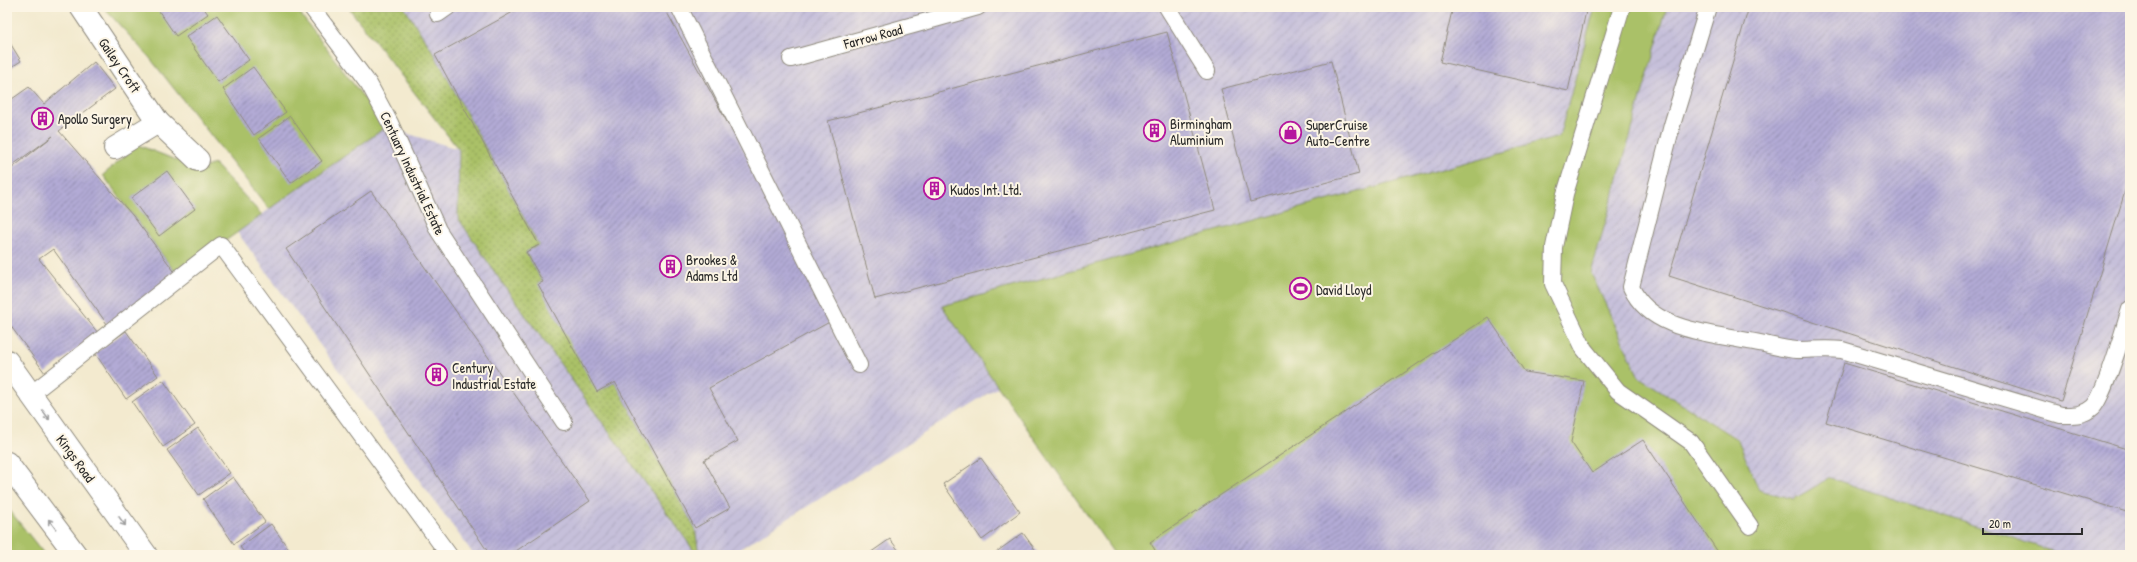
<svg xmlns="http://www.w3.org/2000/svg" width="2137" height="562" font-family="'Patrick Hand',sans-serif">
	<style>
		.industrial { fill: url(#industrial-furrows) }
		.grass { fill: url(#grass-dots); stroke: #6a7649 }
		.green { fill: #aac167; stroke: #6a7649 }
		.building { fill: url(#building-hatch) }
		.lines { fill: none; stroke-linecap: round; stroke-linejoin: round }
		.lane-casing { stroke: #8f8a7d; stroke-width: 18 }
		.street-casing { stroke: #8f8a7d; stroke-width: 24 }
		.secondary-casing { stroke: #8f8a7d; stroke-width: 24 }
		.lane { stroke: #fff; stroke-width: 16 }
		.street { stroke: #fff; stroke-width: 22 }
		.secondary { stroke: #fff; stroke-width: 22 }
		.oneway { stroke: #a0a0a0 }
		.labels { text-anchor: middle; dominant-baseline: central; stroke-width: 4; stroke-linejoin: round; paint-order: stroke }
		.street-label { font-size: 14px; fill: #2b2b2b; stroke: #fcf5e5 }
		.poi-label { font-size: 14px; fill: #2b2b2b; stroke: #fcf5e5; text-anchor: start }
	</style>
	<defs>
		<pattern id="industrial-furrows" width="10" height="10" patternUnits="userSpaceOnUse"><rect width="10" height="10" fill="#c6c0da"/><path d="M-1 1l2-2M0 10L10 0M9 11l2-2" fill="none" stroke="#aaa5bb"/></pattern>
		<pattern id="grass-dots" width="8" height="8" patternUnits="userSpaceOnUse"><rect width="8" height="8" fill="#aac167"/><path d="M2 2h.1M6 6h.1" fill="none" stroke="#8b9d55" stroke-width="1.8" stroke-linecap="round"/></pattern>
		<pattern id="building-hatch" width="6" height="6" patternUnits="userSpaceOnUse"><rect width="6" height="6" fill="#b2aad5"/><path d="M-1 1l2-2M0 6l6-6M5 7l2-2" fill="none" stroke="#918bad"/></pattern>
	</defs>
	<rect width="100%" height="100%" fill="#fcf5e5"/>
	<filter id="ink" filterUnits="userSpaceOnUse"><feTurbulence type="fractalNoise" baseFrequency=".025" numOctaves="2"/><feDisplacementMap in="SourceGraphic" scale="8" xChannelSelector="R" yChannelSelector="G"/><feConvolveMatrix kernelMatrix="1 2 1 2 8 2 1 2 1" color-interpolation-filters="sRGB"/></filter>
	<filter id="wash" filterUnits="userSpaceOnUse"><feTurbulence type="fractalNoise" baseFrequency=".012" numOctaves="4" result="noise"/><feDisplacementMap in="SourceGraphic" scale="16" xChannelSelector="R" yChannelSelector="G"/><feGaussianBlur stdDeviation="0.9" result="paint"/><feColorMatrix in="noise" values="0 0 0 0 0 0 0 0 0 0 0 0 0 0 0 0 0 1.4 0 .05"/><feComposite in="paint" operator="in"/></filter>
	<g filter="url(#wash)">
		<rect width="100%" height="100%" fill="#f3eacf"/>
		<g class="industrial">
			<path d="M348,7H1595L1559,137L942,306L998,387L730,555H474L237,232L386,127L458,149Z"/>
			<path d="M1667,7H2130V555H2064L1830,478L1794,499L1759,490L1738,439L1639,377L1591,273Z"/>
		</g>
		<path class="grass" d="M348,7H404L435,55L539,245L526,252L543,282L539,284L598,392L615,382L695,528L699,555H697L498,277L458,218L459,150Z"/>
		<g class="green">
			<path d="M103,7H295L386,127L269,209L149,57Z"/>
			<path d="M1595,7H1667L1591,273L1639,377L1738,440L1759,490L1794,499L1830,478L2064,555H1115L942,306L1559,137Z"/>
			<path d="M138,145L199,169L215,164L262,215L177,275L103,175Z"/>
			<path d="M7,507L45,555H7Z"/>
		</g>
		<g id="blocks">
			<g class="building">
				<path d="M156,7H203L208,14L176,36Z"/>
				<path d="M522,7H664L835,319L709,388L738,441L704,460L730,508L695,528L615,382L597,392L538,284L543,282L526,252L539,245L435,55Z"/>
				<path d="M1453,7H1587L1568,91L1440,62Z"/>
				<path d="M1749,7H2130V175L2061,401L1669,276Z"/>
				<path d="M217,15L249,60L218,82L186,37Z"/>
				<path d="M1167,32L1215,210L875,299L828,121Z"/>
				<path d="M7,38L21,61L7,70Z"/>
				<path d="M1331,61L1359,174L1250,202L1221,89Z"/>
				<path d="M94,62L115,89L59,131L133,216L177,275L107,324L53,249L39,259L98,333L45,373L7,321V172L53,136L7,169V94L12,99L29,87L44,104Z"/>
				<path d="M253,67L286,112L254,135L223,89Z"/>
				<path d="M290,116L322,161L291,183L259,138Z"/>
				<path d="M167,171L195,209L159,236L131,198Z"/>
				<path d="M371,191L590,501L510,555H490L286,249Z"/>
				<path d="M1488,317L1525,372L1584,381L1571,442L1592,473L1643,440L1720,555H1158L1150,542Z"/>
				<path d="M126,331L158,376L126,399L95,353Z"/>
				<path d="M1844,363L2130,450V513L1826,422Z"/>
				<path d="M163,380L195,425L163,447L132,402Z"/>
				<path d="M198,428L230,473L199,495L167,450Z"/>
				<path d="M981,458L1020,512L982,540L943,484Z"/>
				<path d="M233,477L265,522L234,544L203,499Z"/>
				<path d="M271,524L293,555H246L240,547Z"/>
				<path d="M1023,533L1039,555H992Z"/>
				<path d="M890,539L902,555H867Z"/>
			</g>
		</g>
	</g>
	<g filter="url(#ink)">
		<use href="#blocks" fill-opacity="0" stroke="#8f8a7d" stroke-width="1"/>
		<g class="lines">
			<defs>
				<g id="lane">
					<path d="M311,7L369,84L390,123L438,230L564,422"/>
					<path d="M679,7L859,365"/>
					<path d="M1167,7L1207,71"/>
					<path d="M1622,7L1565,194L1554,247L1553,284L1584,349L1618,391L1691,442L1750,526"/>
					<path d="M1708,7L1672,125L1631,287C1650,330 1708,333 1748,341C1764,343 1781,349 1797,350C1812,350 1827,348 1842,350L2061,415C2073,415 2083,416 2093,407C2105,395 2124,329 2130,309"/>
					<path d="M438,14L448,7"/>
					<path d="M791,59L978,7"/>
					<path d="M31,394L221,245L449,555"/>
				</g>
				<g id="street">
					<path d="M81,7L158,122L198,160"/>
					<path d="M115,148L158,122"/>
				</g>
				<g id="secondary">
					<path d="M7,361L146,555"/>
					<path d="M7,463L76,555"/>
				</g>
			</defs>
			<use href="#lane" class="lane-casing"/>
			<use href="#street" class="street-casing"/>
			<use href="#secondary" class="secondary-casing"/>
			<use href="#lane" class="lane"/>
			<use href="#street" class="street"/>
			<use href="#secondary" class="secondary"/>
		</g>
		<defs><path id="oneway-shaft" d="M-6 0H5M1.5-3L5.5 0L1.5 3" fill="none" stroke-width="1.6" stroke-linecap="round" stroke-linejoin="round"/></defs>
		<g class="oneway">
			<use href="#oneway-shaft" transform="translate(46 415) rotate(54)"/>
			<use href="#oneway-shaft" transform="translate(122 521) rotate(54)"/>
			<use href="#oneway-shaft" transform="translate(52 524) rotate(-127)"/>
		</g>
	</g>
	<defs>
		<symbol id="building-ring" viewBox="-11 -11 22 22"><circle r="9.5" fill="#fcf5e5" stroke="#b5179e" stroke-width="1.5"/><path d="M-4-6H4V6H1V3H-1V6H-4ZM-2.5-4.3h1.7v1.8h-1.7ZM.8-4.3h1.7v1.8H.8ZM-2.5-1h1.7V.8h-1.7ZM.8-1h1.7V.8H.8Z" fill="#b5179e"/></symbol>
		<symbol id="shop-ring" viewBox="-11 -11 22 22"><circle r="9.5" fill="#fcf5e5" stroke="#b5179e" stroke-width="1.5"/><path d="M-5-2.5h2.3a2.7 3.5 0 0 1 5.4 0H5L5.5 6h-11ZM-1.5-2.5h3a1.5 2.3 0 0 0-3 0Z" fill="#b5179e"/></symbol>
		<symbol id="stadium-ring" viewBox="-11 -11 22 22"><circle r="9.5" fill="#fcf5e5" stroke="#b5179e" stroke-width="1.5"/><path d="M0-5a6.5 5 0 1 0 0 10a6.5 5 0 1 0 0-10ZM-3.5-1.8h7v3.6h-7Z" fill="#b5179e"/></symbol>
	</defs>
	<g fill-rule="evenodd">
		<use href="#building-ring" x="30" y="106" width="25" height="25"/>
		<use href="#building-ring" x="1142" y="118" width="25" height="25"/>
		<use href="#shop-ring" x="1278" y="120" width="25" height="25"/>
		<use href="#building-ring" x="922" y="176" width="25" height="25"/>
		<use href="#building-ring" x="658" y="254" width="25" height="25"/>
		<use href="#stadium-ring" x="1288" y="276" width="25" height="25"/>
		<use href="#building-ring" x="424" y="362" width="25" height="25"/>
	</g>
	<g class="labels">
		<g class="street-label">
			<text transform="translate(873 36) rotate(-15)">Farrow Road</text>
			<text transform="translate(120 65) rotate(56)">Gailey Croft</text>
			<text transform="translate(413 173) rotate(65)">Centuary Industrial Estate</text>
			<text transform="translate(76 458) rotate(54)">Kings Road</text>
		</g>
		<g class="poi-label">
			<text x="58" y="118">Apollo Surgery</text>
			<text x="1170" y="123">Birmingham<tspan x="1170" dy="16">Aluminium</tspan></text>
			<text x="1306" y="124">SuperCruise<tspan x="1306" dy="16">Auto-Centre</tspan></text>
			<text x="950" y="189">Kudos Int. Ltd.</text>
			<text x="686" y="259">Brookes &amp;<tspan x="686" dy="16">Adams Ltd</tspan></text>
			<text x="1316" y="289">David Lloyd</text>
			<text x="452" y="367">Century<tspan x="452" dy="16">Industrial Estate</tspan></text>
		</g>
	</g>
	<rect width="2137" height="562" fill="none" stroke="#fcf5e5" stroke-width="24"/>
	<path d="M1983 528v6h99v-6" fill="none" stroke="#2b2b2b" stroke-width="2"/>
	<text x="1989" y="528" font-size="12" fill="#2b2b2b" stroke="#fcf5e5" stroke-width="3" paint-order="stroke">20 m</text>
</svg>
